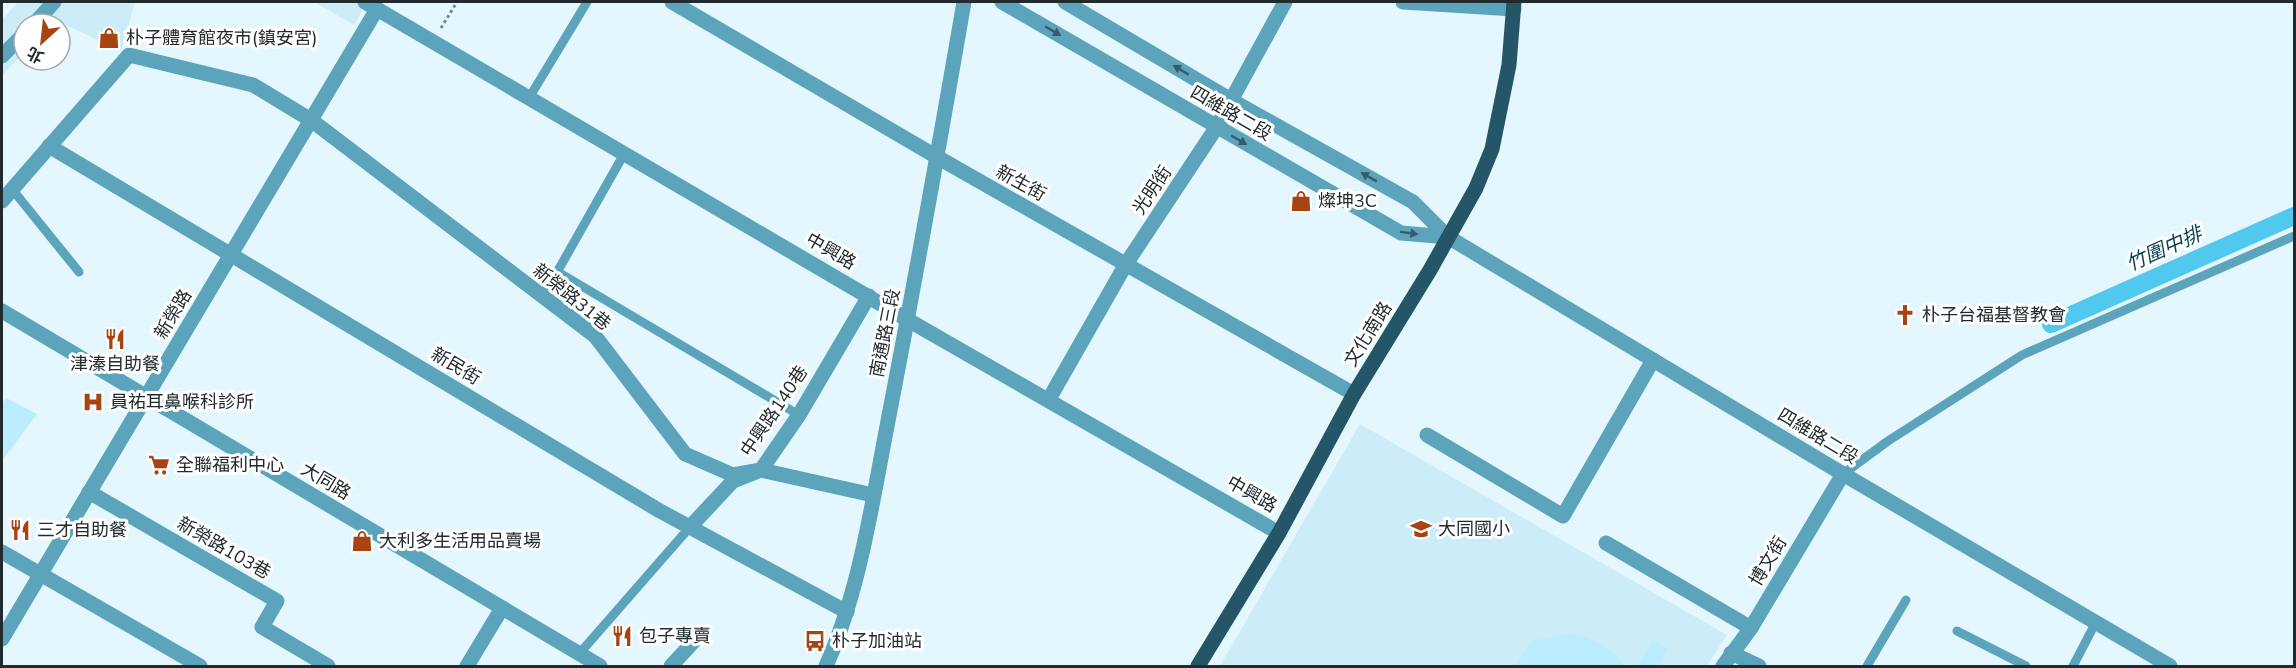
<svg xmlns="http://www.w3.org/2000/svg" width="2296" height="668" font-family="'Nunito Sans','Noto Sans TC',sans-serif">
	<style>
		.built { fill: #ccecf8 }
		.green { fill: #bbedff }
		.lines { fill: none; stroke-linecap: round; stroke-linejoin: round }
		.canal { stroke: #51c8ee; stroke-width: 18 }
		.path { stroke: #7a878c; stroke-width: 3; stroke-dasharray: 3 3; stroke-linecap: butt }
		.service { stroke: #5ca4bc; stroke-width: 9 }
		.minor { stroke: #5ca4bc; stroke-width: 15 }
		.tertiary { stroke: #5ca4bc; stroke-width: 15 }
		.primary { stroke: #245667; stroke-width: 15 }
		.oneway { fill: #395b66 }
		.labels { text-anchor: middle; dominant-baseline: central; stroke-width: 6; stroke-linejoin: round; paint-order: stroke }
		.poi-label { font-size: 18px; fill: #212a2d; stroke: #fff; text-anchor: start }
		.street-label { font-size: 18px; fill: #212a2d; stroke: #fff }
		.water-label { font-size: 20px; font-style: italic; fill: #053d4c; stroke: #fff }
	</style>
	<rect width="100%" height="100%" fill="#e4f7fe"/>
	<g class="built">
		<path d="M18,2H135L121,51L55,20L51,24H24V52L2,76V20Z"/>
		<path d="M314,2H367L354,25Z"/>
		<path d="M1360,424L1727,635L1707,666H1220Z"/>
	</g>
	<g class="green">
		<path d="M6,398L37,414L2,461V403Z"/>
		<path d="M1570,634C1592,638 1612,647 1625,666H1516L1531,641Z"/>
		<path d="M1653,640L1668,648L1658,666H1637Z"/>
	</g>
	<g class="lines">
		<path class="canal" d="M2051,324L2294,216"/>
		<path class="path" d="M441,28L457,2"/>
		<g class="service">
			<path d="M529,98L587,2"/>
			<path d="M12,189L79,272"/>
			<path d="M558,272L799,415"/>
			<path d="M543,297L624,154"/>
			<path d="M1843,474L1888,441L2022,355L2294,236"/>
			<path d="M1957,631L2026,666"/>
			<path d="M579,654L690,527"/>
			<path d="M1867,666L1906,600"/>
			<path d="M2073,666L2096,622"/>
		</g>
		<g class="minor">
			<path d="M365,2L908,320L1279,533"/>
			<path d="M672,2L937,157L1354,394"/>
			<path d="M1403,2L1514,9"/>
			<path d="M34,24L54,2"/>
			<path d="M2,56L24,34"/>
			<path d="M49,146L660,511L847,612"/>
			<path d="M2,201L129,55L253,85L311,120L595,336L685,454L733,475L761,470L873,495"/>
			<path d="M2,311L600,666"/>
			<path d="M1049,399L1126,264L1216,128L1285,2"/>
			<path d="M1427,435L1563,516L1653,360"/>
			<path d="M89,492L277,601L262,627L328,666"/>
			<path d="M690,527L733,481L761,470L799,415L869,296"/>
			<path d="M1606,543L1751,628"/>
			<path d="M2,552L200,666"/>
			<path d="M2,639L377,9"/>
			<path d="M1731,653L1759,666"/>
			<path d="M467,666L502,608"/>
			<path d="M671,666L695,640"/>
			<path d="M826,666C860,590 872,503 888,421C915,281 940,141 964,2"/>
			<path d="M1723,666L1751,628L1843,474"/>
		</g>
		<g class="tertiary">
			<path d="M1002,2L1401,233L1448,237"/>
			<path d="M1065,2L1231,100L1413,202L1448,237L1843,474L2170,666"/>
		</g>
		<path class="primary" d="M1198,666L1279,533L1354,394L1430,270L1476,188L1492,149L1509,65L1514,2"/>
	</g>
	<defs><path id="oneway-solid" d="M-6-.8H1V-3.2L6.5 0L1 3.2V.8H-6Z" transform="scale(1.5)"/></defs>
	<g class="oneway">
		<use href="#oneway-solid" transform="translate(1053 31) rotate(30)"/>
		<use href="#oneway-solid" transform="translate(1181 70) rotate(-149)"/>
		<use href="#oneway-solid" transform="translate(1239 140) rotate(30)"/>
		<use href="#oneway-solid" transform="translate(1369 177) rotate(-151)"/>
		<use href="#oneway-solid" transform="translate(1409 233) rotate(7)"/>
	</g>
	<defs>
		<symbol id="shop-bare" viewBox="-9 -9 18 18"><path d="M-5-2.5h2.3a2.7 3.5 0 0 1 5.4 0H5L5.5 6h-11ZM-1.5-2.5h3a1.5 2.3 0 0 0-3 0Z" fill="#a84312" stroke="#fff" stroke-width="2.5" paint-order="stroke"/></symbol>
		<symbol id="church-bare" viewBox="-9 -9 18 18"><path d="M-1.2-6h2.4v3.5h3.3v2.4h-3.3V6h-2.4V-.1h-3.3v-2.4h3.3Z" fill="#a84312" stroke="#fff" stroke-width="2.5" paint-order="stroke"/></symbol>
		<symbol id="restaurant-bare" viewBox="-9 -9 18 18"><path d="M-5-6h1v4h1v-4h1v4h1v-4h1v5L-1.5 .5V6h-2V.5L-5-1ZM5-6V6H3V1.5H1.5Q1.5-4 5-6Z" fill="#a84312" stroke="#fff" stroke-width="2.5" paint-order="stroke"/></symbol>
		<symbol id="hospital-bare" viewBox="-9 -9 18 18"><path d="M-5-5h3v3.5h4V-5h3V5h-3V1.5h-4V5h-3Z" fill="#a84312" stroke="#fff" stroke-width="2.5" paint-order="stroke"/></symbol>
		<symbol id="supermarket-bare" viewBox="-9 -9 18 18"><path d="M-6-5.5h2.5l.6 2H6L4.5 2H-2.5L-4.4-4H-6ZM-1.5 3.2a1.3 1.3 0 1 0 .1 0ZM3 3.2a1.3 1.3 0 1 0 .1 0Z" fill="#a84312" stroke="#fff" stroke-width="2.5" paint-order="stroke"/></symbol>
		<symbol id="school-bare" viewBox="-9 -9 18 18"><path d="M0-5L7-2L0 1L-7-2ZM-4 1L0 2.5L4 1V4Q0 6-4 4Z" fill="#a84312" stroke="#fff" stroke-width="2.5" paint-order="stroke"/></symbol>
		<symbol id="bus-bare" viewBox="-9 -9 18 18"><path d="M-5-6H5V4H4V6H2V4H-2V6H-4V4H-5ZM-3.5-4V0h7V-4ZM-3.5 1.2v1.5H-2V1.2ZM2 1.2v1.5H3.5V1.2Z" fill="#a84312" stroke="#fff" stroke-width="2.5" paint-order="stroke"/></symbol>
	</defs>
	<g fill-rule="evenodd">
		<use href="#shop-bare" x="94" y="23" width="30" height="30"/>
		<use href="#shop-bare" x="1286" y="186" width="30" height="30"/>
		<use href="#church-bare" x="1890" y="300" width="30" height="30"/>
		<use href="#restaurant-bare" x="100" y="324" width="30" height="30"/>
		<use href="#hospital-bare" x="78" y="387" width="30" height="30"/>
		<use href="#supermarket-bare" x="144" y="450" width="30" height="30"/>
		<use href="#school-bare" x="1406" y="514" width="30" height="30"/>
		<use href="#restaurant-bare" x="5" y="515" width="30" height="30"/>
		<use href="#shop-bare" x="347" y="526" width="30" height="30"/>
		<use href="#restaurant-bare" x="607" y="621" width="30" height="30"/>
		<use href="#bus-bare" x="800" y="626" width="30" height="30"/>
	</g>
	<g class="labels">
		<g class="poi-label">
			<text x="126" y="38">朴子體育館夜市(鎮安宮)</text>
			<text x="1318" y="201">燦坤3C</text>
			<text x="1922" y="315">朴子台福基督教會</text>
			<text x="115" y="364" text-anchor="middle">津溱自助餐</text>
			<text x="110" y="402">員祐耳鼻喉科診所</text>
			<text x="176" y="465">全聯福利中心</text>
			<text x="1438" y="529">大同國小</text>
			<text x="37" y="530">三才自助餐</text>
			<text x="379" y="541">大利多生活用品賣場</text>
			<text x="639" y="636">包子專賣</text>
			<text x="832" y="641">朴子加油站</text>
		</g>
		<g class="street-label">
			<text transform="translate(1231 113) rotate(30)">四維路二段</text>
			<text transform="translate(1021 183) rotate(29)">新生街</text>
			<text transform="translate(1152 190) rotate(-56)">光明街</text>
			<text transform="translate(831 251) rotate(30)">中興路</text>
			<text transform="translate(572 297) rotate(39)">新榮路31巷</text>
			<text transform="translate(173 314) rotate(-59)">新榮路</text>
			<text transform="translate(885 333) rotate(-79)">南通路三段</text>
			<text transform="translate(1368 334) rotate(-58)">文化南路</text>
			<text transform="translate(456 366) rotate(31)">新民街</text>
			<text transform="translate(774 411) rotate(-56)">中興路140巷</text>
			<text transform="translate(1818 436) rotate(31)">四維路二段</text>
			<text transform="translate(326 481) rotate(31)">大同路</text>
			<text transform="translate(1252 494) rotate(30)">中興路</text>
			<text transform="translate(224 548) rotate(30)">新榮路103巷</text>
			<text transform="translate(1768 561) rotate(-59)">博文街</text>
		</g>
		<g class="water-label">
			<text transform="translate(2164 249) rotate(-24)">竹圍中排</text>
		</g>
	</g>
	<rect width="2296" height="668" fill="none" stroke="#212a2d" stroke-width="6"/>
	<g transform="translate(42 42) rotate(207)"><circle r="28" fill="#ffffff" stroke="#a6aaab" stroke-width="1.5"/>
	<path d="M0-4.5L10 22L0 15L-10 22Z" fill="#a84312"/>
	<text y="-9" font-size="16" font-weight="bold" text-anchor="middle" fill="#212a2d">北</text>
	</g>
</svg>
